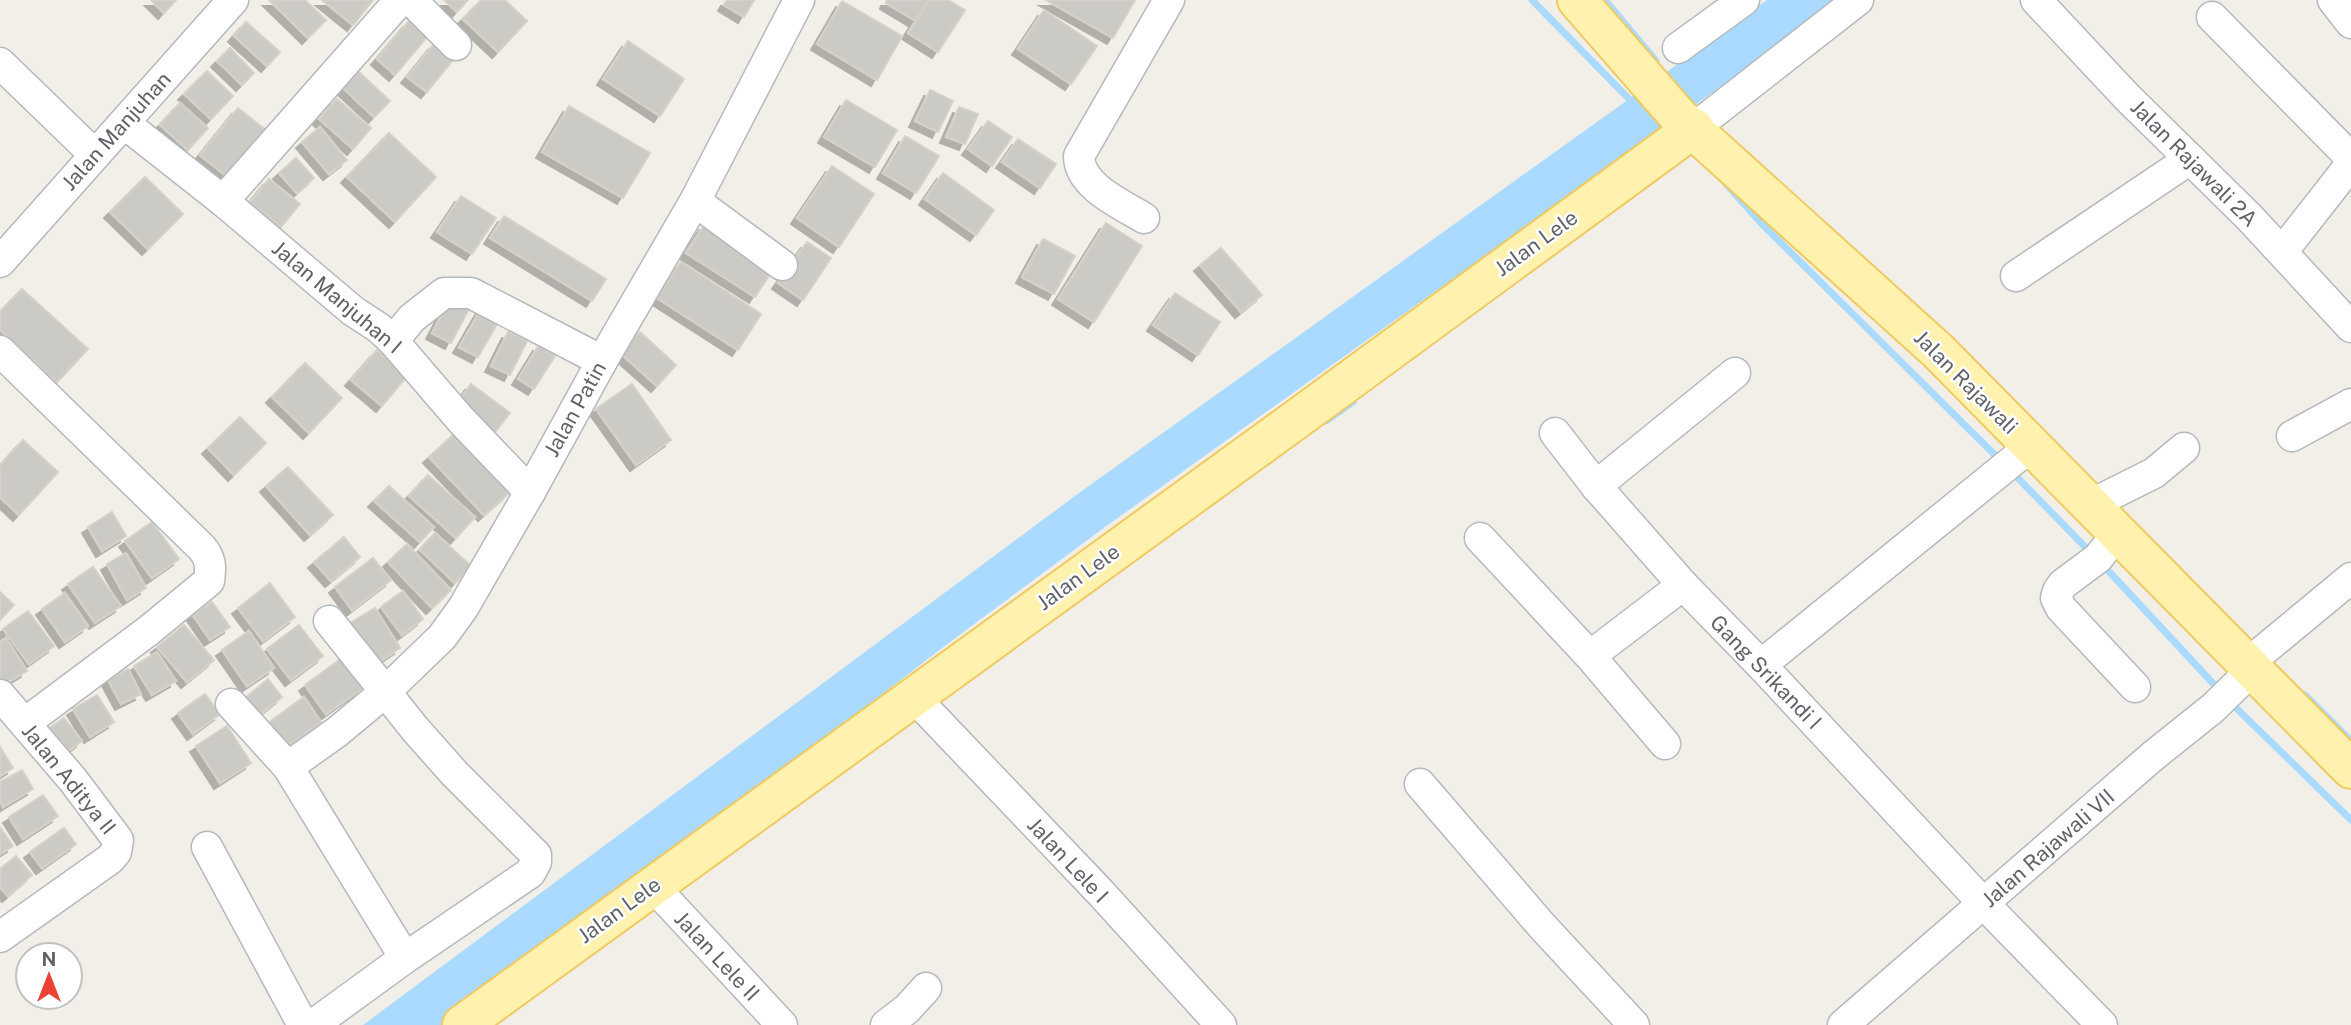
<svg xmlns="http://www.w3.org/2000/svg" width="2351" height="1025" font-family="'Public Sans',sans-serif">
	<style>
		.water { fill: #aadaff }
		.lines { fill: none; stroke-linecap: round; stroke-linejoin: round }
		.stream { stroke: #aadaff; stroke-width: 7 }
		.building { fill: #cccac5; stroke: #d6d1c6; stroke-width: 2; filter: url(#shadow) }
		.minor-casing { stroke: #b5b8bc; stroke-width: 33 }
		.major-casing { stroke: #f2c960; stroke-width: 42 }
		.minor { stroke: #fff; stroke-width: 30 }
		.major { stroke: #fff2af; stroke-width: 38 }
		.labels { text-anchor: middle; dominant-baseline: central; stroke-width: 5; stroke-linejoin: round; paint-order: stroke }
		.street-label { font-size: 21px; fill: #5f6368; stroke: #fff }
	</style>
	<defs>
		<filter id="shadow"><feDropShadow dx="-6" dy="6" stdDeviation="0" flood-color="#0004"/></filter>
	</defs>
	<rect width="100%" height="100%" fill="#f1efe8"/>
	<path class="water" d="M1767,0H1839L1625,156L1105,527L946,645L623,894L443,1025H363L1079,493Z"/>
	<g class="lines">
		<g class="stream">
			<path d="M1532,0L1633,103"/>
			<path d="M1605,0L1656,61"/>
			<path d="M1726,184L1761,223L2001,461"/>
			<path d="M1326,421L1353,402"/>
			<path d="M2012,472L2092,554"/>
			<path d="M2103,565L2221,692"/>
			<path d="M2305,695L2351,741"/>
			<path d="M2229,701L2351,820"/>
		</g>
	</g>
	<g class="building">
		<path d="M151,0H176L164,13Z"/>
		<path d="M269,0H305L326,20L308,38Z"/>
		<path d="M322,0H373L353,25Z"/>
		<path d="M444,0H468L457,12Z"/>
		<path d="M481,0H505L527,21L498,52L463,19Z"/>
		<path d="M727,0H754L744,17L724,5Z"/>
		<path d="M887,0H928L916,21L886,3Z"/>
		<path d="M929,0H948L965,10L938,52L908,33Z"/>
		<path d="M1046,0H1135L1113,38Z"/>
		<path d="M842,1L902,36L877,80L817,44Z"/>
		<path d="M1044,10L1097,46L1071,84L1018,49Z"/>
		<path d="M409,21L427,37L395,75L377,59Z"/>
		<path d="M246,22L280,52L267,66L234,36Z"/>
		<path d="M628,41L684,79L660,116L603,79Z"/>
		<path d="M434,44L453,60L427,92L407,77Z"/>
		<path d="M230,48L254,73L242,85L217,61Z"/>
		<path d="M207,71L233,96L211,119L184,94Z"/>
		<path d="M359,72L390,101L374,117L343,88Z"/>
		<path d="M930,90L953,101L938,132L915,121Z"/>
		<path d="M337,99L371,128L353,149L319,119Z"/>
		<path d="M846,100L897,130L875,167L824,137Z"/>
		<path d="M180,103L208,128L188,150L160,125Z"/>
		<path d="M569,106L650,153L623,198L542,152Z"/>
		<path d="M959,107L978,114L965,144L946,137Z"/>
		<path d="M238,108L267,131L229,178L200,155Z"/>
		<path d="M988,121L1012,137L992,166L968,149Z"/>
		<path d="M320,127L347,160L329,174L302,142Z"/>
		<path d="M389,133L436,177L395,222L347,177Z"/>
		<path d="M905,136L939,156L916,193L883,173Z"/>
		<path d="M1018,139L1056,164L1040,188L1002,162Z"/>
		<path d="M296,158L314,178L297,193L279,173Z"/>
		<path d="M832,166L874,194L839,247L797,218Z"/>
		<path d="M943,173L994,210L976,235L925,199Z"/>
		<path d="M145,177L183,214L148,249L110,212Z"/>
		<path d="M269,179L300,204L281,227L250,202Z"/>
		<path d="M461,196L496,218L472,254L437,232Z"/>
		<path d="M504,216L606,279L592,301L490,238Z"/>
		<path d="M1106,223L1142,246L1094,322L1058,299Z"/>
		<path d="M705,224L774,268L755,297L686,253Z"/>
		<path d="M1043,239L1075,256L1054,294L1022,277Z"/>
		<path d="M807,242L831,258L803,300L778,283Z"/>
		<path d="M1221,248L1262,295L1241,312L1200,265Z"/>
		<path d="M681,262L761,314L738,350L657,298Z"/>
		<path d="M22,289L88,349L57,382L0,330V312Z"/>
		<path d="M1175,293L1220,322L1198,355L1153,325Z"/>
		<path d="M451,297L470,307L451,343L432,333Z"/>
		<path d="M481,309L500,319L478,357L459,347Z"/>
		<path d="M508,332L527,341L510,375L491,366Z"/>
		<path d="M640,332L676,365L657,386L620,353Z"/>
		<path d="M539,345L555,356L534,389L518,379Z"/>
		<path d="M377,350L407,376L382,406L351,380Z"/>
		<path d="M305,363L342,398L309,433L272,397Z"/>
		<path d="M471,384L510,413L491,437L453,409Z"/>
		<path d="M632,384L671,440L636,465L596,409Z"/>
		<path d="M240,417L266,443L234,475L208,448Z"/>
		<path d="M454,434L509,493L484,515L429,457Z"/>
		<path d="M23,440L58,472L19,515L0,497V466Z"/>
		<path d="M288,467L333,515L310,535L266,486Z"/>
		<path d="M428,475L475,517L456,538L409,496Z"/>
		<path d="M389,486L434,527L420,542L374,501Z"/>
		<path d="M112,512L126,536L102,551L88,527Z"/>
		<path d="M152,522L179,559L152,578L125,541Z"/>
		<path d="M435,533L471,566L455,583L420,550Z"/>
		<path d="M344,537L360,557L331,581L314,562Z"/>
		<path d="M407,544L451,590L432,608L388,562Z"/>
		<path d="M126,553L146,588L127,600L107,564Z"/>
		<path d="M373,558L391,580L352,610L335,587Z"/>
		<path d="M93,567L121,606L95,623L68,584Z"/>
		<path d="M270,583L295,617L263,641L238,608Z"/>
		<path d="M403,591L423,619L402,635L381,607Z"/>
		<path d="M0,592L14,605L0,620Z"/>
		<path d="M65,593L88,626L65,642L42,609Z"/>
		<path d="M212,602L230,627L210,640L193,615Z"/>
		<path d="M375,608L400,648L376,664L350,623Z"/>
		<path d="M28,611L54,646L29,664L3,629Z"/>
		<path d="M184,625L214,660L187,682L157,647Z"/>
		<path d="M299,625L323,656L291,680L267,649Z"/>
		<path d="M249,631L274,668L247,686L222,650Z"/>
		<path d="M6,638L27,671L2,686L0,683V642Z"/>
		<path d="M157,652L176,681L152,695L134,666Z"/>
		<path d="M342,658L364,687L326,714L305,685Z"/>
		<path d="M128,669L141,694L121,704L108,680Z"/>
		<path d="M268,679L282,697L257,717L243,700Z"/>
		<path d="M205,694L220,714L193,734L178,713Z"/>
		<path d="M97,695L114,722L90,737L73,709Z"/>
		<path d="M304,697L321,722L286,747L268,723Z"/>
		<path d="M64,718L82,741L66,753L48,729Z"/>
		<path d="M227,726L251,763L220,783L196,746Z"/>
		<path d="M0,747L13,768L0,776Z"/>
		<path d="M22,770L33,789L3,807L0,801V782Z"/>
		<path d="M43,795L58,816L23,839L9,817Z"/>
		<path d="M0,827L13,846L0,854Z"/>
		<path d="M64,828L76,844L42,868L30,852Z"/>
		<path d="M16,856L32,875L8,896L0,887V869Z"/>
	</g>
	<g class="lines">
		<defs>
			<g id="minor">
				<path d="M411,0L456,45"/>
				<path d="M2036,0L2127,97L2250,218L2351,327"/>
				<path d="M2333,0L2351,23"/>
				<path d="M2212,17L2351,158"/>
				<path d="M1678,48L1744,0"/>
				<path d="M0,63L95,155"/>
				<path d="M124,123L223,201L353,311L379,328L393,341L461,420L530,492"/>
				<path d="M1694,128L1858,0"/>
				<path d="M223,201L400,0"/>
				<path d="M695,201L782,265"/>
				<path d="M1144,218C1121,204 1079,186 1079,156L1169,0"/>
				<path d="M2282,252L2351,164"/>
				<path d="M0,262L233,0"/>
				<path d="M2016,276L2190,159"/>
				<path d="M393,341L412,318L444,293H471L602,361"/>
				<path d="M0,351L202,548C211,559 211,567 209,581L148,631L25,723"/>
				<path d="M1555,433L1596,486L1683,585L1761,665L1984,904L2102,1025"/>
				<path d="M2292,436L2351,404"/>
				<path d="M1596,486L1735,373"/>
				<path d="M2090,505L2154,473L2184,448"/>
				<path d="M2117,534L2098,558L2063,584L2058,591L2056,598L2061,608L2135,687"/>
				<path d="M1480,538L1590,656L1665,744"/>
				<path d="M329,621L415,729L454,773L536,855V862L530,873L405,958"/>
				<path d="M1590,656L1683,585"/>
				<path d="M2247,664L2351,578"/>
				<path d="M1761,665L2031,446"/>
				<path d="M0,695L73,780L118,840L116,852L110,859L0,937"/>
				<path d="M913,696L1100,892L1221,1025"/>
				<path d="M231,704L288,767L405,958L313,1025"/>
				<path d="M288,767L337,732L385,692L442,637L463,608L530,492L602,361L695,201L799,0"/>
				<path d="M1420,784L1542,926L1634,1025"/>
				<path d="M207,847L303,1025"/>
				<path d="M653,886L782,1025"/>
				<path d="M886,1025L907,1009L926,988"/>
				<path d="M1843,1025L2153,756L2213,708L2252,670"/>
			</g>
			<g id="major">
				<path d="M1577,0L1679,117L1938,351L2351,769"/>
				<path d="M462,1025L1290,424L1694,128"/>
			</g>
		</defs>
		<use href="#minor" class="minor-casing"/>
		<use href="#major" class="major-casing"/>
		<use href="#minor" class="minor"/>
		<use href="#major" class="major"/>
	</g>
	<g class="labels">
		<g class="street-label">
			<text transform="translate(116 131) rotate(-48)">Jalan Manjuhan</text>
			<text transform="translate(2194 163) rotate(45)">Jalan Rajawali 2A</text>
			<text transform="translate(1536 243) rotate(-36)">Jalan Lele</text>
			<text transform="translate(337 297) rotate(40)">Jalan Manjuhan I</text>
			<text transform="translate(1966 382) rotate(45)">Jalan Rajawali</text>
			<text transform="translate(575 409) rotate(-61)">Jalan Patin</text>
			<text transform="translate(1078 577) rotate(-36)">Jalan Lele</text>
			<text transform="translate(1766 672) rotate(46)">Gang Srikandi I</text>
			<text transform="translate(69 779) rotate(51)">Jalan Aditya II</text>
			<text transform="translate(2048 848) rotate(-41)">Jalan Rajawali VII</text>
			<text transform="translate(1068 860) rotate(47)">Jalan Lele I</text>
			<text transform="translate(619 910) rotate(-36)">Jalan Lele</text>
			<text transform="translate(717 956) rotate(47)">Jalan Lele II</text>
		</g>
	</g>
	<g transform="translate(49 976)"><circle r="33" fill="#ffffff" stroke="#bfc1c3" stroke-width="2"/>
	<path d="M0-5L12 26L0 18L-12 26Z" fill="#ea4335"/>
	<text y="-10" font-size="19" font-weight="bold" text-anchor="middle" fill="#5f6368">N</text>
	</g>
</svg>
